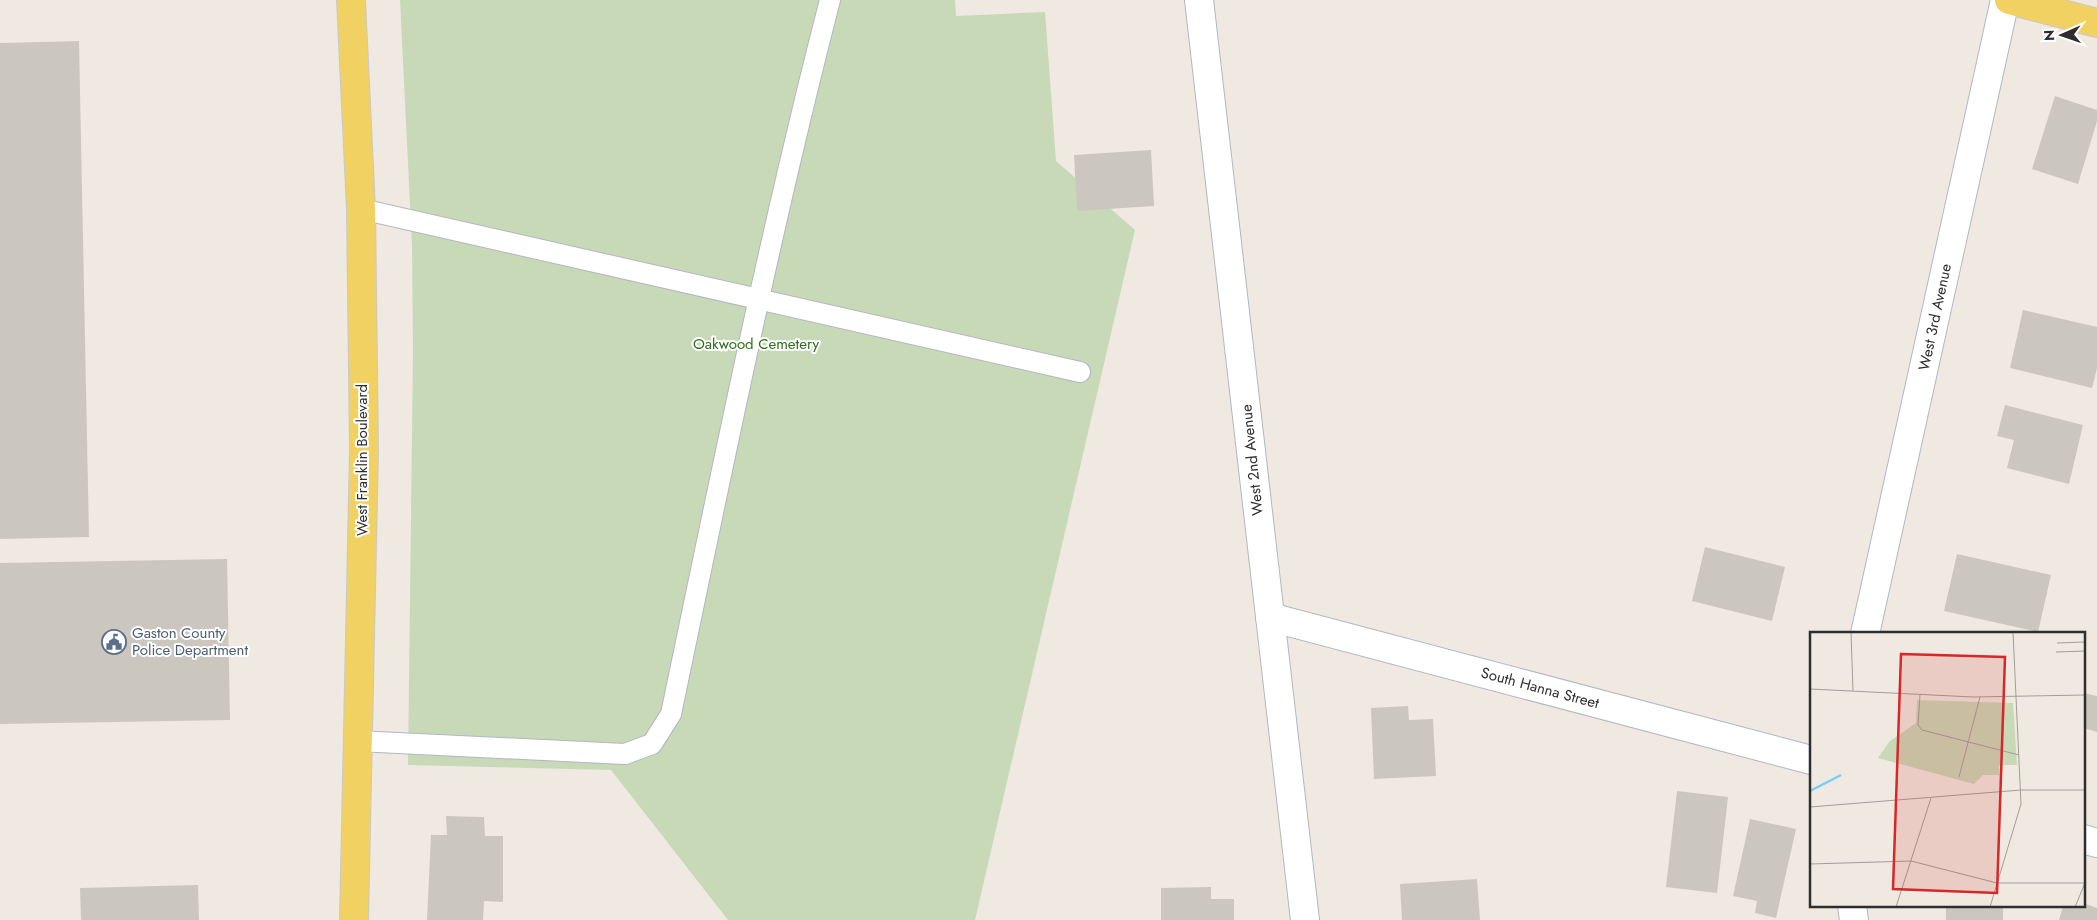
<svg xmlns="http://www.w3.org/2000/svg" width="2097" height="920" font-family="Jost,sans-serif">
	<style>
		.cemetery { fill: #c8d9b8 }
		.building { fill: #cbc7bf }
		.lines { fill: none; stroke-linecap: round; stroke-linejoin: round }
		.lane-casing { stroke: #b4b7c1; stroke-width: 22 }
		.street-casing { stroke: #b4b7c1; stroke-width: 30 }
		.secondary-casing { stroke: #b4b7c1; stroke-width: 30 }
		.primary-casing { stroke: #c9c9c9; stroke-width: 30 }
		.lane { stroke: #fff; stroke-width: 20 }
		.street { stroke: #fff; stroke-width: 28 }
		.secondary { stroke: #fff; stroke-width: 28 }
		.primary { stroke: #f2d163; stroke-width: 28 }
		.labels { text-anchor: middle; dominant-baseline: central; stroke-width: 4; stroke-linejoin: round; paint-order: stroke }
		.street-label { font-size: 15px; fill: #2e2e2e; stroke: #fff }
		.park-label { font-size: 15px; fill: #2c6e1b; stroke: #fff }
		.service-label { font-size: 15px; fill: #4e5e75; stroke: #fff; text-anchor: start }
		.inset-river { fill: none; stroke: #75cff0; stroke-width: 2.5 }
		.inset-road { fill: none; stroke: #a29e99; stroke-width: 1 }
		.view { fill: #d62828; fill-opacity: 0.15; stroke: #d62828; stroke-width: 2.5 }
		.inset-edge { fill: none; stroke: #2e2e2e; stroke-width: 2.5 }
	</style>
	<rect width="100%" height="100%" fill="#efe9e1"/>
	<path class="cemetery" d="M400,0H955L956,16L1045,12L1056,161L1135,230L975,920H728L611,770L408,765L413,352L412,245Z"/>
	<g class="building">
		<path d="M79,41L89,537L0,539V43Z"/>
		<path d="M2055,96L2097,110V121L2078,184L2032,169Z"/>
		<path d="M1151,150L1154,206L1077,211L1074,155Z"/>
		<path d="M2023,310L2097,327V368L2092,388L2010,368Z"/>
		<path d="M2005,405L2083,425L2069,484L2007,468L2014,440L1997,436Z"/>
		<path d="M1705,547L1785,567L1772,621L1692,601Z"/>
		<path d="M1957,554L2051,575L2038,632L1944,611Z"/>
		<path d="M227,559L230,720L0,724V563Z"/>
		<path d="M2083,693L2097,696V732L2083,728Z"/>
		<path d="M1408,706L1409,720L1433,719L1436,776L1374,779L1371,708Z"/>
		<path d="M1677,791L1728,797L1717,893L1666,887Z"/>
		<path d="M446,816L484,817L485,836H503V902L484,901L483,920H427L431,835H447Z"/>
		<path d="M1750,819L1796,829L1776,918L1755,913L1757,901L1733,896Z"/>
		<path d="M1477,879L1480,920H1402L1400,884Z"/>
		<path d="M198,885L199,920H81L80,888Z"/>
		<path d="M1211,887V899H1234V920H1161V888Z"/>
		<path d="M2083,903L2097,908V920H2059L2063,906H2083Z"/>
		<rect x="1946" y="906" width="57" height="14"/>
	</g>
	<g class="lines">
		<defs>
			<g id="lane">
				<path d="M361,209L1080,372"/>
				<path d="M357,741L625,754L652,744L671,714C721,475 769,236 830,0"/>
			</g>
			<g id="street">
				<path d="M1270,617L1811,760"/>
				<path d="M1865,634L2005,0"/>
				<path d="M2083,839L2097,843"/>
				<path d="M1852,906L1854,920"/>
			</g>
			<path id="secondary" d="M1199,0L1305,920"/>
			<g id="primary">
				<path d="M351,0L361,209L364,450L354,920"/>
				<path d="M2009,0L2097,23"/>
			</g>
		</defs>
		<use href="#lane" class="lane-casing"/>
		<use href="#street" class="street-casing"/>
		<use href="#secondary" class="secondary-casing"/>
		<use href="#primary" class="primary-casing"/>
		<use href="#lane" class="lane"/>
		<use href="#street" class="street"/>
		<use href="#secondary" class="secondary"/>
		<use href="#primary" class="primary"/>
	</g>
	<defs>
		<symbol id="civic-ring" viewBox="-11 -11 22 22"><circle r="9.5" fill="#fff" stroke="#5c6f8a" stroke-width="1.5"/><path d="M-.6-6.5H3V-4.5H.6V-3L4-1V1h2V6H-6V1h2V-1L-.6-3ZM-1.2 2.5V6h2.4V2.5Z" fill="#5c6f8a"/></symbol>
	</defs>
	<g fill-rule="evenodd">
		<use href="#civic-ring" x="100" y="628" width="28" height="28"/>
	</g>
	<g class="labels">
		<g class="street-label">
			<text transform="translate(1935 317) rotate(-78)">West 3rd Avenue</text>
			<text transform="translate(362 460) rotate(-90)">West Franklin Boulevard</text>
			<text transform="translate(1252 460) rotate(-96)">West 2nd Avenue</text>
			<text transform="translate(1540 688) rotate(15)">South Hanna Street</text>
		</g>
		<g class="park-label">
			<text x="756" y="344">Oakwood Cemetery</text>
		</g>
		<g class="service-label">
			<text x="132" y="633">Gaston County<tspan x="132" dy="17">Police Department</tspan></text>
		</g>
	</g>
	<g transform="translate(1810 632)">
		<rect width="275" height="275" fill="#efe9e1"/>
		<path d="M107,68L203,71L207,133H189V143H173L164,152L68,126L80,109L106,91Z" fill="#c8d9b8"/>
		<path class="inset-river" d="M0,159L31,143"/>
		<path class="inset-road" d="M41,0L43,59M247,11L275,10M246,20L275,19M0,57L163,65L275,63M110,63L108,93L112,98L209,123M149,145L170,65M0,175L211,158H275M0,232L101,229L187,251H275M86,275L121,166M180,275L211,172L203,0M265,275L275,251"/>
		<path class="view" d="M91,22L195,25L187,261L83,257Z"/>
		<rect width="275" height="275" class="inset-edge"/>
	</g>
	<g transform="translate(2062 35) rotate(268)" stroke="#ffffff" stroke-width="4" paint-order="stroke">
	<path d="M0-4L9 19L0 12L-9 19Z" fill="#2e2e2e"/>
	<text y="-8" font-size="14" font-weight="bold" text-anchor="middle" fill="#2e2e2e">N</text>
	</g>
</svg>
